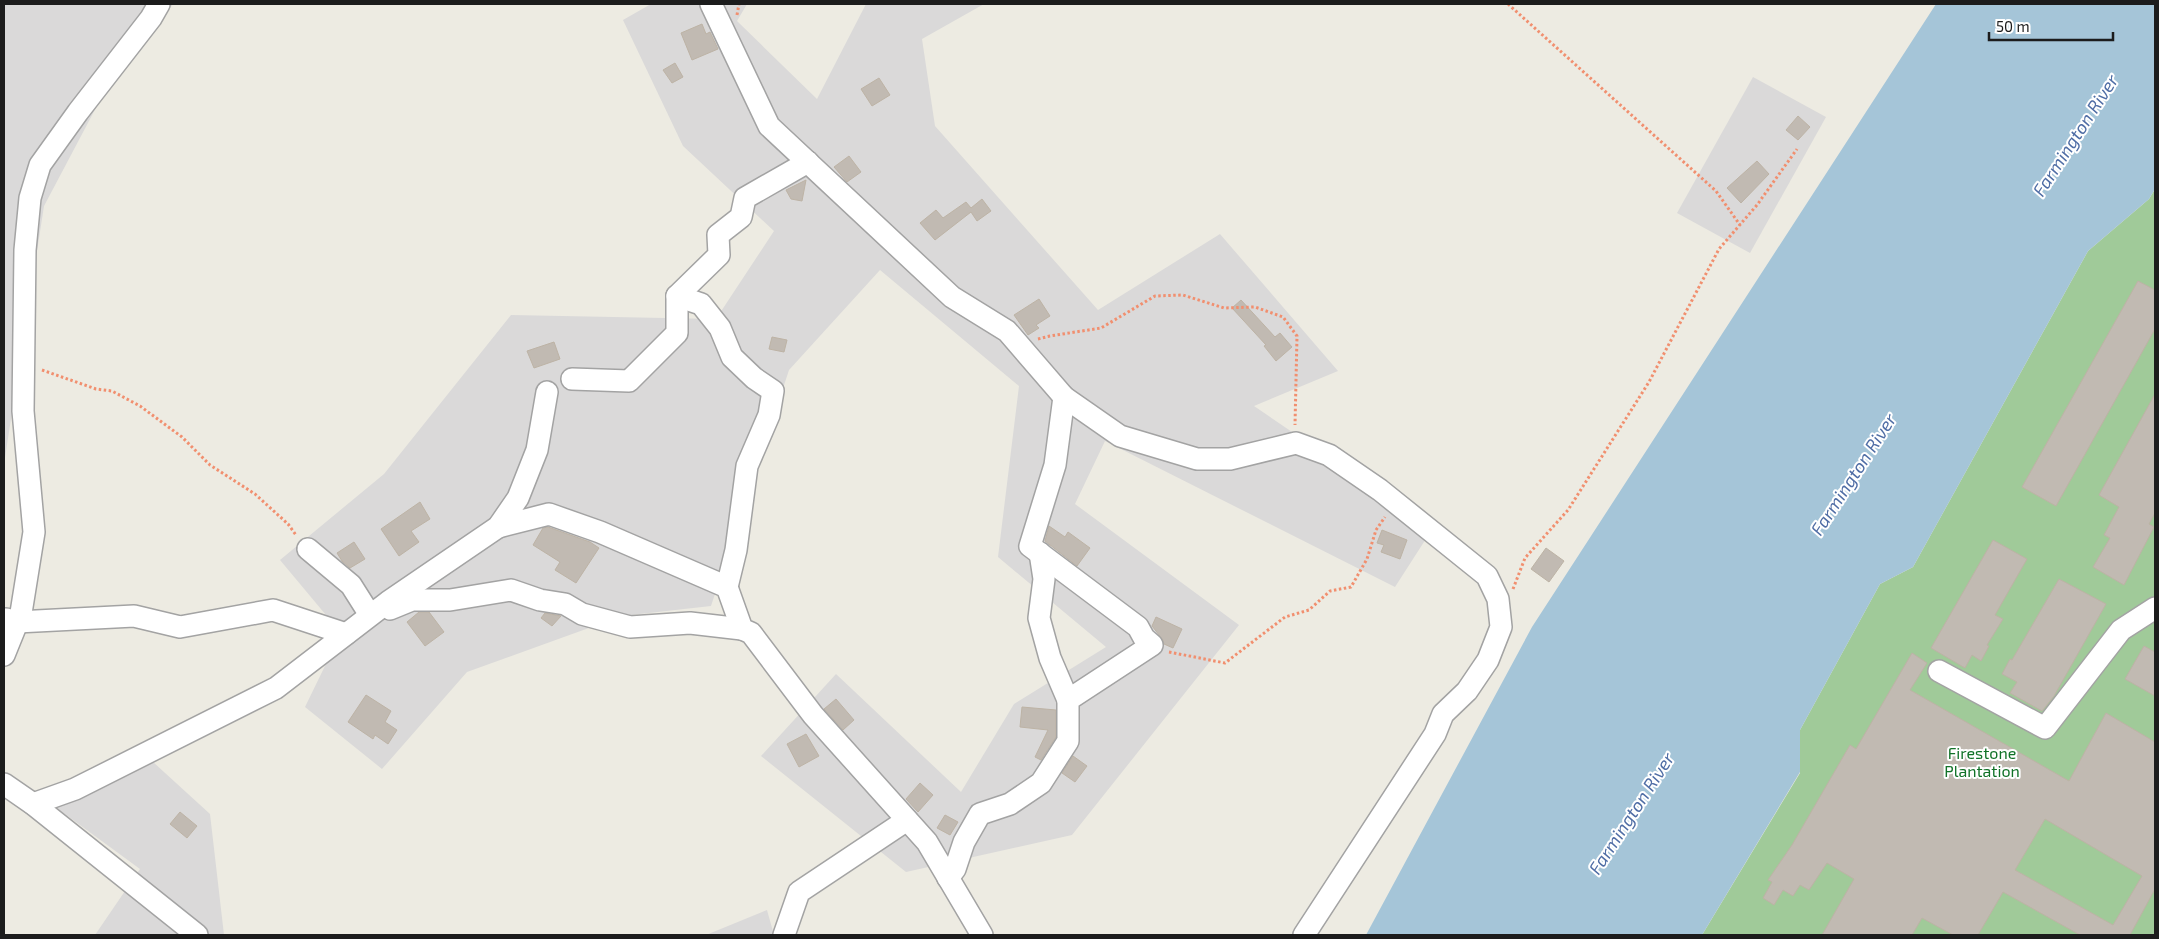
<svg xmlns="http://www.w3.org/2000/svg" width="2159" height="939" font-family="'Exo 2',sans-serif">
	<style>
		.residential { fill: #dad9d9 }
		.forest { fill: #a0ca99 }
		.water { fill: #a5c5d8 }
		.building { fill: #c1bab2; stroke: #bdb3a5; fill-rule: evenodd }
		.lines { fill: none; stroke-linecap: round; stroke-linejoin: round }
		.minor-casing { stroke: #a3a3a3; stroke-width: 24 }
		.path { stroke: #f18f6f; stroke-width: 3; stroke-dasharray: 2.5 2.5; stroke-linecap: butt }
		.minor { stroke: #fff; stroke-width: 21 }
		.labels { text-anchor: middle; dominant-baseline: central; stroke-width: 4; stroke-linejoin: round; paint-order: stroke }
		.park-label { font-size: 16px; fill: #117228; stroke: #fff }
		.water-label { font-size: 18px; font-style: italic; fill: #4f6da5; stroke: #fff }
	</style>
	<rect width="100%" height="100%" fill="#edebe2"/>
	<g class="residential">
		<path d="M4,4H173L99,102L44,206L4,464Z"/>
		<path d="M651,4H747L737,21L817,99L866,4H984L922,39L935,126L1098,310L1220,234L1338,371L1254,406L1395,502L1431,531L1395,587L1105,441L1075,504L1239,625L1072,835L906,872L761,756L836,674L961,792L1014,704L1106,647L998,557L1019,386L880,270L789,370L711,606L622,616L467,672L382,769L305,707L341,633L280,560L384,474L511,315L716,319L774,231L683,146L623,20Z"/>
		<path d="M1753,77L1826,117L1750,253L1677,213Z"/>
		<path d="M153,762L210,814L224,935H95L140,869L54,806Z"/>
		<path d="M767,910L774,935H706Z"/>
	</g>
	<path class="forest" d="M2155,189V935H1702L1800,773V730L1880,584L1913,567L2088,251L2149,199Z"/>
	<path class="water" d="M1936,4H2155V189L2149,199L2088,251L1913,567L1880,584L1800,730V772L1702,935H1366L1532,627Z"/>
	<g class="building">
		<path d="M702,24L706,34L710,32L718,49L692,60L681,33Z"/>
		<path d="M675,63L683,77L672,83L663,70Z"/>
		<path d="M879,78L890,95L872,106L861,89Z"/>
		<path d="M1798,116L1810,127L1798,140L1786,130Z"/>
		<path d="M849,156L861,172L847,182L834,167Z"/>
		<path d="M1757,161L1769,174L1741,203L1727,188Z"/>
		<path d="M806,180L802,201L791,199L786,190Z"/>
		<path d="M982,199L991,211L977,221L971,212L935,240L920,223L936,210L943,218L966,202L971,208Z"/>
		<path d="M2138,281L2155,290V329L2056,506L2022,487Z"/>
		<path d="M1039,299L1050,316L1036,325L1039,328L1028,335L1014,315Z"/>
		<path d="M1241,300L1275,337L1280,333L1292,347L1276,361L1264,346L1266,345L1232,308Z"/>
		<path d="M772,337L787,340L784,352L769,349Z"/>
		<path d="M554,342L560,359L534,368L527,351Z"/>
		<path d="M2155,394V513L2149,524L2154,527L2124,585L2093,567L2110,538L2104,535L2119,507L2099,495Z"/>
		<path d="M420,502L430,519L411,531L419,542L399,556L381,529Z"/>
		<path d="M1049,526L1065,537L1068,532L1090,548L1077,566L1045,541Z"/>
		<path d="M548,527L590,542L599,548L576,583L555,570L560,562L533,545L543,528Z"/>
		<path d="M1382,530L1407,540L1400,559L1381,552L1384,545L1377,543Z"/>
		<path d="M1993,540L2027,559L1995,615L2003,619L1987,645L1989,646L1981,661L1972,655L1965,668L1931,648Z"/>
		<path d="M354,542L365,559L350,568L342,561L337,553Z"/>
		<path d="M1546,548L1564,561L1549,582L1531,569Z"/>
		<path d="M2059,579L2106,604L2054,696L2042,711L2010,693L2017,682L2002,674L2010,659L2012,660Z"/>
		<path d="M419,612H429L444,632L425,646L407,622Z"/>
		<path d="M545,613L561,616L552,626L541,618Z"/>
		<path d="M1156,617L1182,629L1173,648L1164,644L1163,640L1152,626Z"/>
		<path d="M2144,646L2155,652V696L2125,679Z"/>
		<path d="M1912,653L1927,663L1910,690L2069,781L2106,713L2155,742V889L2130,935H2080L2003,892L1978,935H1953L1922,918L1912,935H1822L1854,879L1827,863L1809,890L1800,885L1793,896L1783,890L1774,905L1763,898L1772,882L1768,880L1792,845L1850,745L1856,749ZM2045,819L2142,876L2113,925L2015,870Z"/>
		<path d="M366,695L391,711L385,722L397,730L388,744L375,735L373,739L348,722Z"/>
		<path d="M836,699L854,720L843,730L824,709Z"/>
		<path d="M1022,707L1056,710V737L1041,760L1035,757L1048,730L1020,727Z"/>
		<path d="M806,734L819,756L799,767L787,744Z"/>
		<path d="M1073,756L1087,766L1075,782L1062,773Z"/>
		<path d="M920,783L933,795L918,812L906,799Z"/>
		<path d="M180,812L197,826L187,838L170,824Z"/>
		<path d="M945,815L958,822L950,835L937,828Z"/>
	</g>
	<g class="lines">
		<defs>
			<g id="minor">
				<path d="M711,4L769,126L952,297L1007,331L1064,397L1120,436L1197,459H1230L1296,443L1329,455L1380,490L1487,576L1498,599L1501,627L1488,660L1467,691L1443,714L1435,734L1304,935"/>
				<path d="M677,296L701,304L720,328L732,357L754,378L773,391L769,415L747,466L736,550L727,587"/>
				<path d="M572,379L629,381L677,333V296L719,255L718,235L741,217L745,198L808,162"/>
				<path d="M498,527L549,514L600,532L727,587L742,629L751,633L813,715L927,842L982,935"/>
				<path d="M308,549L351,585L370,615"/>
				<path d="M1040,553L1044,579L1039,618L1050,658L1068,700"/>
				<path d="M390,609L412,600H450L511,590L540,600L565,604L582,614L630,627L690,623L742,629"/>
				<path d="M6,619L17,622L134,616L180,627L273,610L346,634"/>
				<path d="M4,655L21,613L34,532L23,411L25,250L30,198L40,165L78,112L151,18L159,4"/>
				<path d="M1939,671L2045,728L2121,630L2155,608"/>
				<path d="M4,784L33,804L197,935"/>
				<path d="M33,804L75,789L276,688L388,602L498,527L518,498L537,450L547,392"/>
				<path d="M948,878L955,869L964,842L980,814L1010,804L1041,783L1068,741V700L1152,645L1144,638L1138,627L1030,546L1055,465L1064,397"/>
				<path d="M784,935L799,892L907,820"/>
			</g>
		</defs>
		<use href="#minor" class="minor-casing"/>
		<g class="path">
			<path d="M1508,4L1716,191L1740,225"/>
			<path d="M737,15L739,4"/>
			<path d="M1038,339L1050,336L1101,328L1155,296L1183,295L1224,308L1255,307L1283,317L1297,336L1295,425"/>
			<path d="M42,370L96,389L112,391L140,406L182,437L210,465L255,494L288,524L296,535"/>
			<path d="M1513,589L1525,558L1568,510L1649,382L1719,249L1757,205L1797,149"/>
			<path d="M1169,652L1225,663L1285,617L1309,610L1330,591L1351,587L1367,559L1376,530L1385,517"/>
		</g>
		<use href="#minor" class="minor"/>
	</g>
	<g class="labels">
		<g class="park-label">
			<text x="1982" y="752">Firestone<tspan x="1982" dy="18">Plantation</tspan></text>
		</g>
		<g class="water-label">
			<text transform="translate(2075 135) rotate(-57)">Farmington River</text>
			<text transform="translate(1853 474) rotate(-57)">Farmington River</text>
			<text transform="translate(1631 813) rotate(-57)">Farmington River</text>
		</g>
	</g>
	<rect width="2159" height="939" fill="none" stroke="#1c1c1c" stroke-width="10"/>
	<path d="M1989 32v8h124v-8" fill="none" stroke="#1c1c1c" stroke-width="2.5"/>
	<text x="1996" y="32" font-size="15" fill="#1c1c1c" stroke="#ffffff" stroke-width="4" paint-order="stroke">50 m</text>
</svg>
